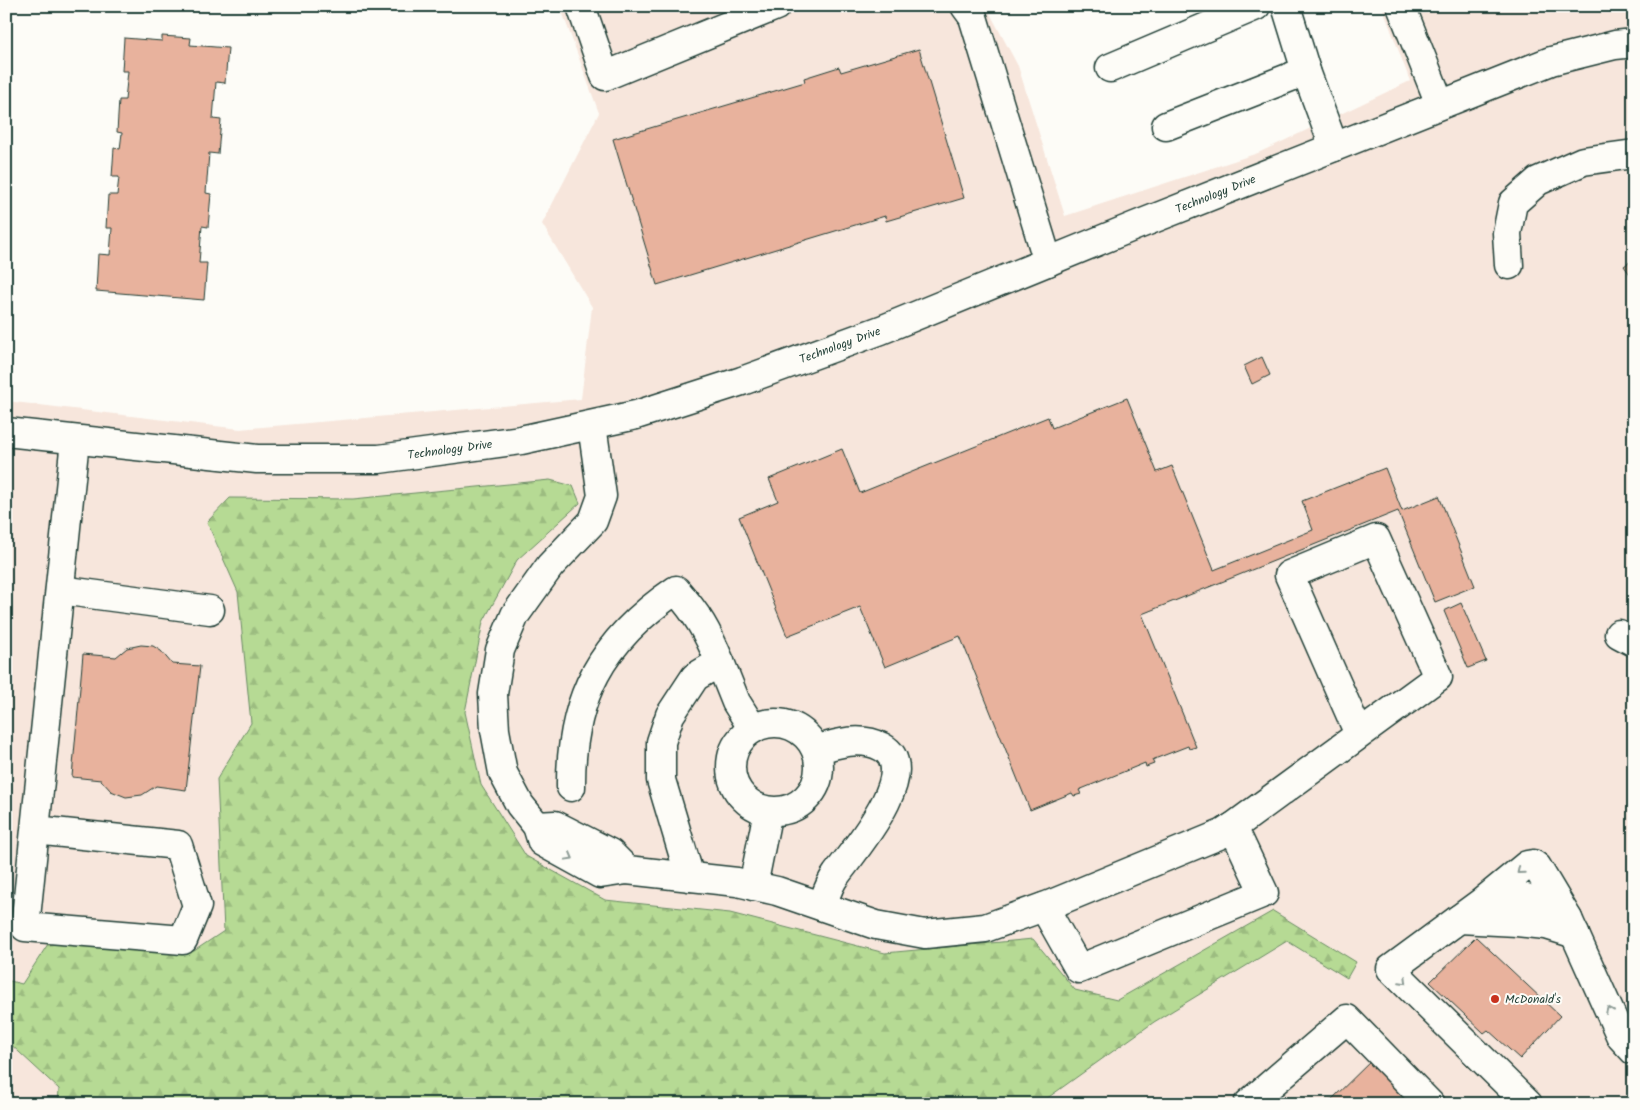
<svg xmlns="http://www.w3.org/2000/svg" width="1640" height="1110" font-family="Kalam,sans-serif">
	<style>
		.built { fill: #f7e6dc }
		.forest { fill: url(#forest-firs); stroke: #6a8c64 }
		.building { fill: #e8b29d; stroke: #1f3d34 }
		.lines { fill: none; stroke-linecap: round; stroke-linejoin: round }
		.minor-casing { stroke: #1f3d34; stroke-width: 31 }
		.minor { stroke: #fdfcf7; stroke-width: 28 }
		.oneway { stroke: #8e9c96 }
		.poi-dot { fill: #c8321e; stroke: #fdfcf7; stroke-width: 2 }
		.labels { text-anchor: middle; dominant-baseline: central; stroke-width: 4; stroke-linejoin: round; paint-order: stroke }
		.street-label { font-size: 12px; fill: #1f3d34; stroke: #fdfcf7 }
		.poi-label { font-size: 12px; fill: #1f3d34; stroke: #fdfcf7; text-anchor: start }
	</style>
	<defs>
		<pattern id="forest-firs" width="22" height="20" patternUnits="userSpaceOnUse" patternTransform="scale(1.25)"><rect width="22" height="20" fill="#b6da94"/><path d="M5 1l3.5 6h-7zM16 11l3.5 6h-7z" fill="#9cbc80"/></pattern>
	</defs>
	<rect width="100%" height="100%" fill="#fdfcf7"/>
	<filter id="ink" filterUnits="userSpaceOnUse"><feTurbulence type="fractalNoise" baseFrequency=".02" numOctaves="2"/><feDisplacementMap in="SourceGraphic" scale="10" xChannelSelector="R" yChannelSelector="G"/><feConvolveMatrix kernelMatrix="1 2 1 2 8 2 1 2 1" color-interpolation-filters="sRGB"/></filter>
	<g filter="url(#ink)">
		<path class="built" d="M560,6H986L1018,66L1065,216L1258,153L1410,81L1382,6H1634V1104H6V401L240,429L581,399L592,307L542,224L599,113Z"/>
		<path class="forest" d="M550,480L573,486L580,503L517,560L483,622L465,712L481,785L526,856L605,900L730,913L885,953L1033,939L1075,990L1117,1000L1273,911L1356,962L1347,978L1287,941L1154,1022L1039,1104H58L59,1089L6,1040V980L22,984L48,944L194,951L224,931L217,779L251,723L238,592L207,522L230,498L353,499Z"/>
		<g class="building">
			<path d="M162,36L191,38L190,45L228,48L225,83L216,82L213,119L221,120L218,154L209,153L206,193L211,194L208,227L202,226L199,263H207L204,300L96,291L98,254L110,255L112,228H106L108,195H117L119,177H112L114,148L120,149L122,133L117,132L119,100H125L128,71H122L124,38L162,41Z"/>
			<path d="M919,49L964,198L886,221L885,216L657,285L613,139L805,82L804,78L839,67L841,72Z"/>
			<path d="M1634,259V280L1624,266Z"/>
			<path d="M1262,357L1270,375L1252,384L1244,366Z"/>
			<path d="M1127,398L1157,472L1172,466L1214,570L1313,530L1302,501L1385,468L1402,511L1439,496L1475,586L1435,602L1398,511L1142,614L1196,747L1189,749L1188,746L1152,760L1154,764L1146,767L1145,763L1079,790L1081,794L1074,796L1072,793L1030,810L960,636L885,667L860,607L787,636L739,517L778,501L769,479L842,449L860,493L1048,417L1052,428Z"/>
			<path d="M1461,603L1486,661L1468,668L1444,611Z"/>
			<path d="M141,645L153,646L161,651L172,664L200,666L186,790L156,786L142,795L126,797L111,791L101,780L72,777L83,654L116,657L127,648Z"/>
			<path d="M1476,937L1560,1016L1520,1059L1488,1030L1484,1033L1430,982Z"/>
			<path d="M1377,1055L1420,1104H1327Z"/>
		</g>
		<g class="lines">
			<defs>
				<g id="minor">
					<path d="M581,6L605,76L776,6"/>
					<path d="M965,6L973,17L1048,262"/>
					<path d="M1286,6L1306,71L1334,147"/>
					<path d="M1401,6L1440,104"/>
					<path d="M1110,68L1256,6"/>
					<path d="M1166,126L1306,71"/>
					<path d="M1509,265L1507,233L1513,203L1538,181L1583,161L1634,154"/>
					<path d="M592,425L602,496L593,521L550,566L515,615L500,650L493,694L495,730L503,773L520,805L537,826L542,842L600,874L627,870L737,882L777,891L876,925L925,934L985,928L1049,905L1224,833L1233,827L1438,677L1376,539L1289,575L1359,734"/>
					<path id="s1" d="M6,432L257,459H379L521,440L636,415L742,381L881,330L1135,226L1551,61L1615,45L1634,43"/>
					<path d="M60,590L210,610"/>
					<path d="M1619,634L1634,642"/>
					<path d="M720,662L736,702L753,729"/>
					<circle cx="775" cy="767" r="44"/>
					<path d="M816,750C837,743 861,736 882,747C924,770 852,853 836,875C829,884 826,895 822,906"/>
					<path d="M571,787C570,698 602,640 676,590C698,615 707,631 720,662L695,677L670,715L661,742V780L690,877"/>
					<path d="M537,826L555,825L610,853L627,870"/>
					<path d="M35,830L178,845L197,906L183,940L25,927L75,440"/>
					<path d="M753,886L768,811"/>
					<path d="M1483,902L1511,896L1526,898L1568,919"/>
					<path d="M1044,907L1079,969L1264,893L1233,827"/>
					<path d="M1459,919L1517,922L1546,925L1575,934"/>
					<path d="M1248,1104L1347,1019L1430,1104"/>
					<path d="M1528,1104L1391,969L1482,902L1527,865L1533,864L1537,867L1568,919L1621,1037L1634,1051"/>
				</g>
			</defs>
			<use href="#minor" class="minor-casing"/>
			<use href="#minor" class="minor"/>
		</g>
		<defs><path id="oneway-chevron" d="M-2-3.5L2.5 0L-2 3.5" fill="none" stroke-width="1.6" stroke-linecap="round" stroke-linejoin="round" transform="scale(1.25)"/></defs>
		<g class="oneway">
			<use href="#oneway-chevron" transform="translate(570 857) rotate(29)"/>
			<use href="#oneway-chevron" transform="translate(1520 871) rotate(141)"/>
			<use href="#oneway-chevron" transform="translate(1404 981) rotate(45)"/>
			<use href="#oneway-chevron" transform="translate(1609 1010) rotate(-114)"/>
		</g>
	</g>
	<circle class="poi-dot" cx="1495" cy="999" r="5"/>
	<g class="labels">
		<g class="street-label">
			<text stroke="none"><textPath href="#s1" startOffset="1256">Technology Drive</textPath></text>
			<text stroke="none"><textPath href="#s1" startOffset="851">Technology Drive</textPath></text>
			<text stroke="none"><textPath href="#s1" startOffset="446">Technology Drive</textPath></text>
		</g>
		<g class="poi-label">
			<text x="1505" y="999">McDonald's</text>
		</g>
	</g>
	<rect width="1640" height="1110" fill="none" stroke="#fdfcf7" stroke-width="25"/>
	<rect x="12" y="12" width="1615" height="1085" fill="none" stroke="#1f3d34" stroke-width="2" filter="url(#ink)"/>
</svg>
